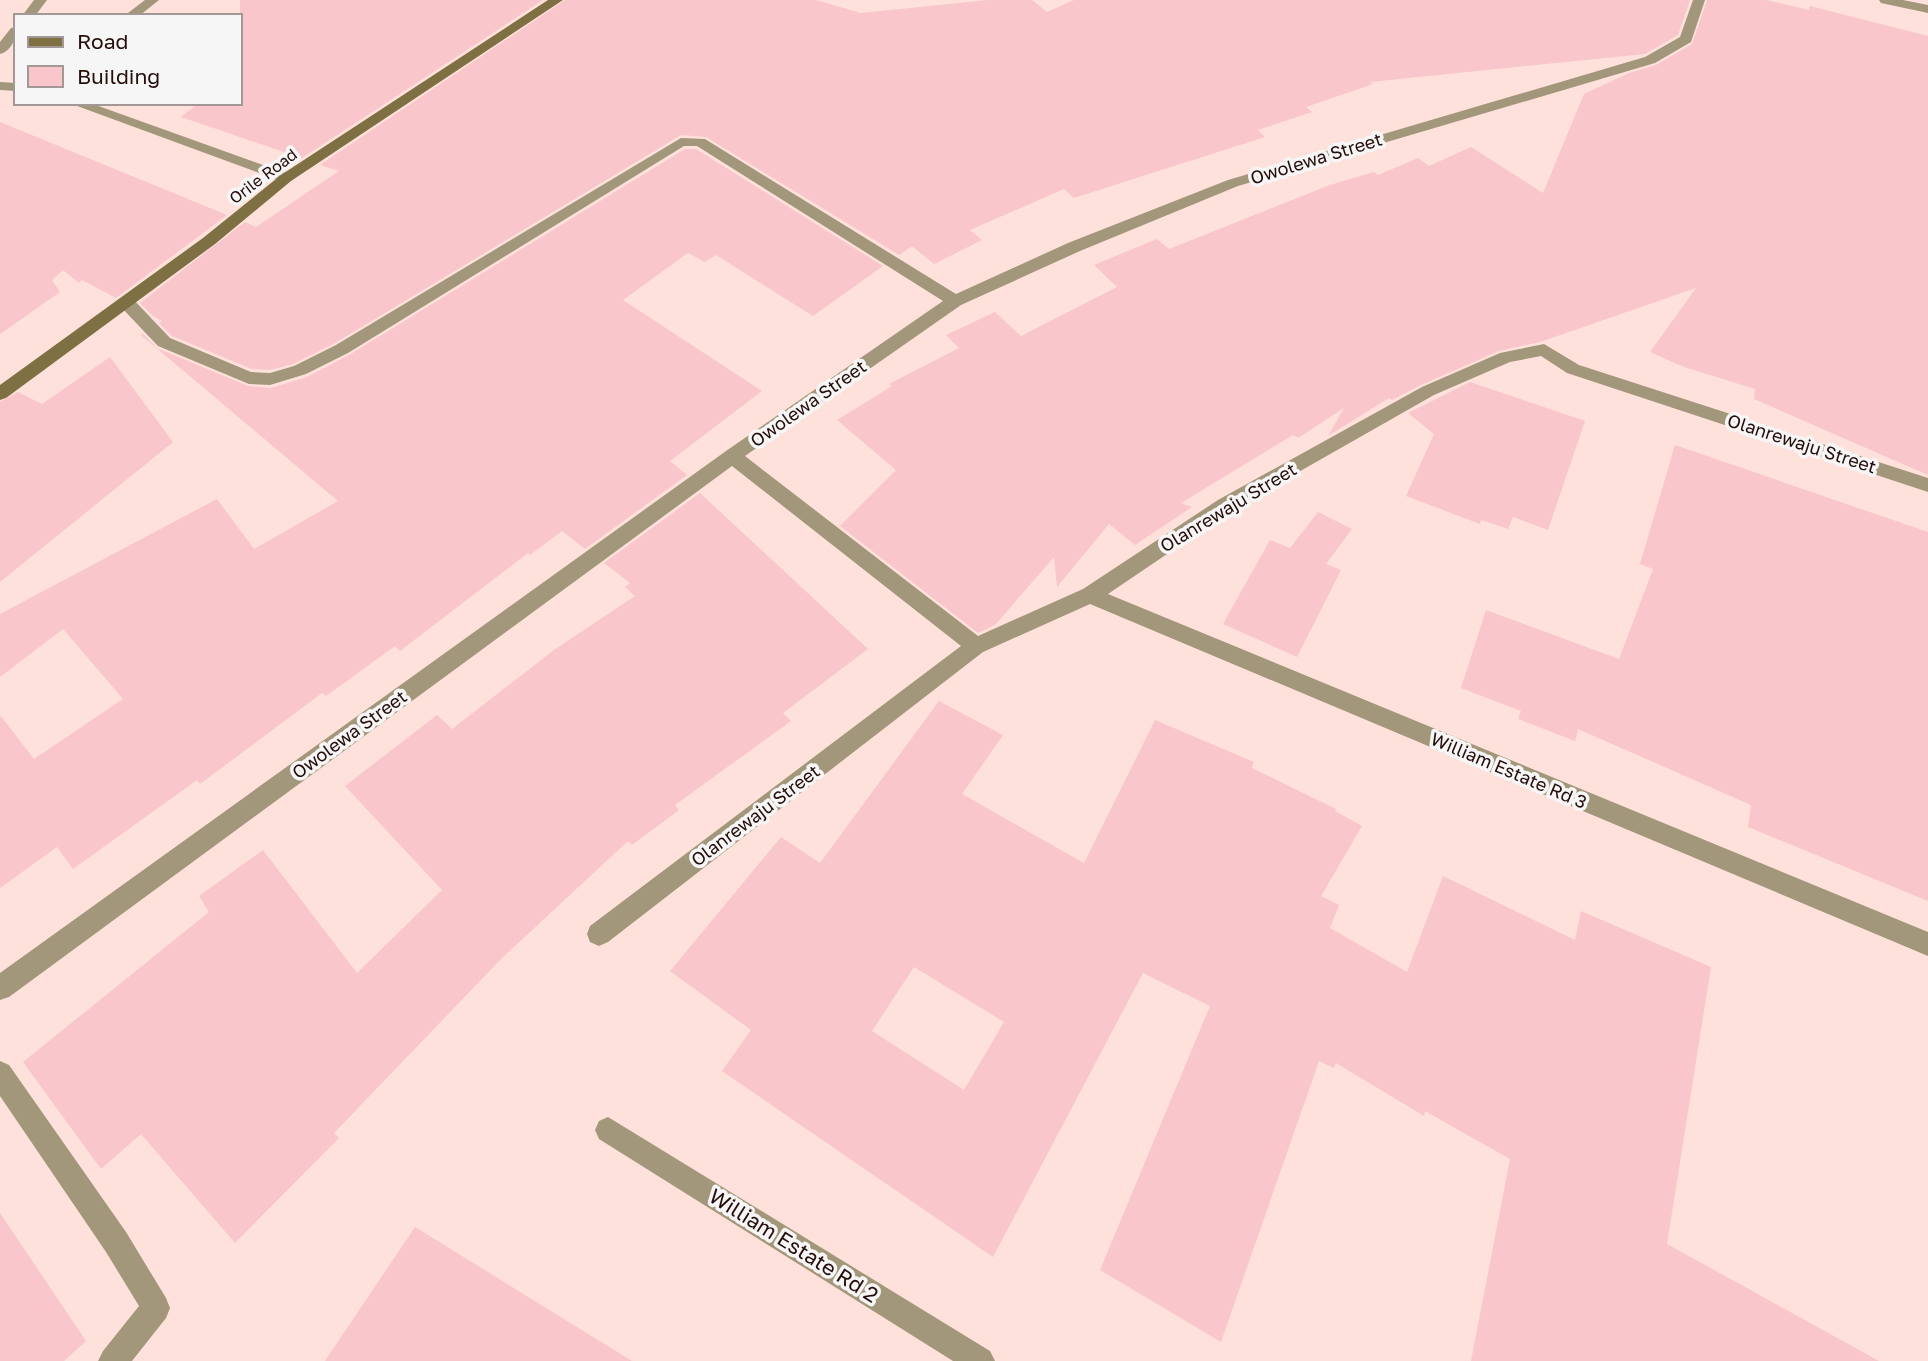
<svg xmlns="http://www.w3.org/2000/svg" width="1928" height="1361" font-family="'Golos Text',sans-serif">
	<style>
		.building { fill: #f8c6cb; fill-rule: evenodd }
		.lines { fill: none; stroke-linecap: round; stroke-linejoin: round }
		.street { fill: #a2977a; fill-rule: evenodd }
		.secondary { fill: #7f7043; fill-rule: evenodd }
		.labels { text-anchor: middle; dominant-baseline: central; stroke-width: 7; stroke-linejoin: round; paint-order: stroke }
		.far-street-label { font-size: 16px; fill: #250d09; stroke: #f6f6f6 }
		.street-label { font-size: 18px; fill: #250d09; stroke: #f6f6f6 }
		.near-street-label { font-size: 21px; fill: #250d09; stroke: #f6f6f6 }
	</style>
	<rect width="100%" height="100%" fill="#ffe1db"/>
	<g class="building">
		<path d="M240,0H543L302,158L181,117L199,103H240Z"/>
		<path d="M565,0H816L861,13L988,0H1032L1047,12L1074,0H1690L1678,35L1645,54L1370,82L1373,84L1306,107L1312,112L1258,130L1265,137L1074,198L1064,189L970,230L982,240L934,264L912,246L899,255L706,137L681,135L335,343L293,364L270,370L252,369L172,336L159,323L162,321L153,316L140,303L245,222L256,227L339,171L320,165Z"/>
		<path d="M1707,0H1766L1809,10L1810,6L1928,36V475L1754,399L1755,389L1684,367L1650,352L1696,288L1540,342L1499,351L1421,385L1392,400L1389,398L1328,436L1344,408L1298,438L1293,435L1181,503L1192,507L1135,545L1109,524L1057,587L1054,557L995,625L978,633L840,526L896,470L837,420L892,386L889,384L959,348L946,335L995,312L1021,336L1117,287L1094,265L1157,239L1169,249L1330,185L1374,172L1378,175L1418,158L1429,166L1471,147L1543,193L1584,94L1629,73L1656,65L1692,44Z"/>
		<path d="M0,122L227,215L116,298L82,280L79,283L63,270L52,280L60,292L0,334Z"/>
		<path d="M685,149H696L883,266L813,316L716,255L705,262L688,253L623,300L762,391L670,461L687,475L585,549L562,531L530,555L528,553L400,651L395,646L326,696L322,693L200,784L197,780L73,869L57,847L0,888V715L34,759L123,699L63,629L0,677V614L217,499L254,549L338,501L141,335L143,334L157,348L248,386L271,388L307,377L349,355Z"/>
		<path d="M110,357L173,442L0,582V402L18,392L42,404Z"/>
		<path d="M1470,382L1585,421L1548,530L1513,517L1508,529L1481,520L1480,524L1406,496L1434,434L1408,413Z"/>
		<path d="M1675,445L1928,532V901L1748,827L1751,805L1578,729L1575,741L1518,719L1521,711L1461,688L1486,610L1619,659L1653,569L1640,564Z"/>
		<path d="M700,493L868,649L783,713L791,721L675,805L679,810L632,845L628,841L502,958L334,1133L339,1138L235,1243L141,1134L101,1169L23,1062L209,912L199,896L263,850L357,973L442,890L345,786L437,715L452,729L554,650L635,596L625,587L630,583L604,563Z"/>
		<path d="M1318,512L1352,529L1326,564L1341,570L1297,657L1223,624L1270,540L1290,548Z"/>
		<path d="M939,701L1003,735L962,794L1084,863L1155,720L1254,762L1252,768L1336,809L1335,811L1362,826L1321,896L1339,905L1330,928L1407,972L1443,876L1575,940L1581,911L1711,967L1667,1244L1879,1361H1471L1510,1159L1425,1111L1424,1116L1336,1063L1334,1068L1319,1061L1221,1342L1100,1270L1210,1006L1143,973L993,1257L722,1071L751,1030L670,971L781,837L820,863ZM914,967L1004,1022L964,1090L872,1031Z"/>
		<path d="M0,1213L86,1341L64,1361H0Z"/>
		<path d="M415,1227L632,1361H325Z"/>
	</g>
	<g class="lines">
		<g class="street">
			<path d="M34,0H47L35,16H22Z"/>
			<path d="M145,0H159L139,16H124Z"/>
			<path d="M1693,0H1705L1691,42L1655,63L1238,186L1080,251L961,305L745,456L978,636L1083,589L1218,500L1422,387L1500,353L1544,344L1579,365L1928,478V492L1567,373L1541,356L1510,362L1434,395L1232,510L1108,594L1928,932V956L1090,604L983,652L608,942L599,946L590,942L587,934L590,926L961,646L732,466L9,997L0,1000V973L726,451L943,301L697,146H684L348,353L306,374L270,385L249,384L158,346L120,306L118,302L120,298H132L170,338L251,372L270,373L294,366L336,345L681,138L705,139L956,294L1068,243L1228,180L1645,57L1680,37Z"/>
			<path d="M1879,0H1903L1928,5V13L1881,3Z"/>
			<path d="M16,27C16,38 12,51 0,54V42L11,28Z"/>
			<path d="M0,82L16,83V91L0,90Z"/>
			<path d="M69,103H90L291,175L293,178L291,181H281Z"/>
			<path d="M0,1061L9,1065L126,1232L166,1298L170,1308L166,1318L132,1361H98L103,1351L139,1306L106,1252L0,1096Z"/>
			<path d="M608,1117L990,1351L995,1361H953L599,1139L595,1130L599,1121Z"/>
		</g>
		<path class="secondary" d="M548,0H563L291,181L215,244L6,398L0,400V385L203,238L281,175Z"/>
	</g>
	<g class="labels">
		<g class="far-street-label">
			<text transform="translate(263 176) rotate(-37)">Orile Road</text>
		</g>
		<g class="street-label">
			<text transform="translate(1316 158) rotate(-17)">Owolewa Street</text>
			<text transform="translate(808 403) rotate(-35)">Owolewa Street</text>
			<text transform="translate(1802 443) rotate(18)">Olanrewaju Street</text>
			<text transform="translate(1228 507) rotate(-31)">Olanrewaju Street</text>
			<text transform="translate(349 734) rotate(-36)">Owolewa Street</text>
			<text transform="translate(1509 770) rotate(23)">William Estate Rd 3</text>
			<text transform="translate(755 815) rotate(-37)">Olanrewaju Street</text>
		</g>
		<g class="near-street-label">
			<text transform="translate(794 1245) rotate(32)">William Estate Rd 2</text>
		</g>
	</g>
	<rect x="14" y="14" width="228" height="91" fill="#f6f6f6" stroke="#a29997" stroke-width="2"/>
	<rect x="28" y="37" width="35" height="10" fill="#7f7043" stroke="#a29997" stroke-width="2"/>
	<text x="77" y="49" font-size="21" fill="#250d09">Road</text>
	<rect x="28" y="66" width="35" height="21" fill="#f8c6cb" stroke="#a29997" stroke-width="2"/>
	<text x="77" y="84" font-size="21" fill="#250d09">Building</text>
</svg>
